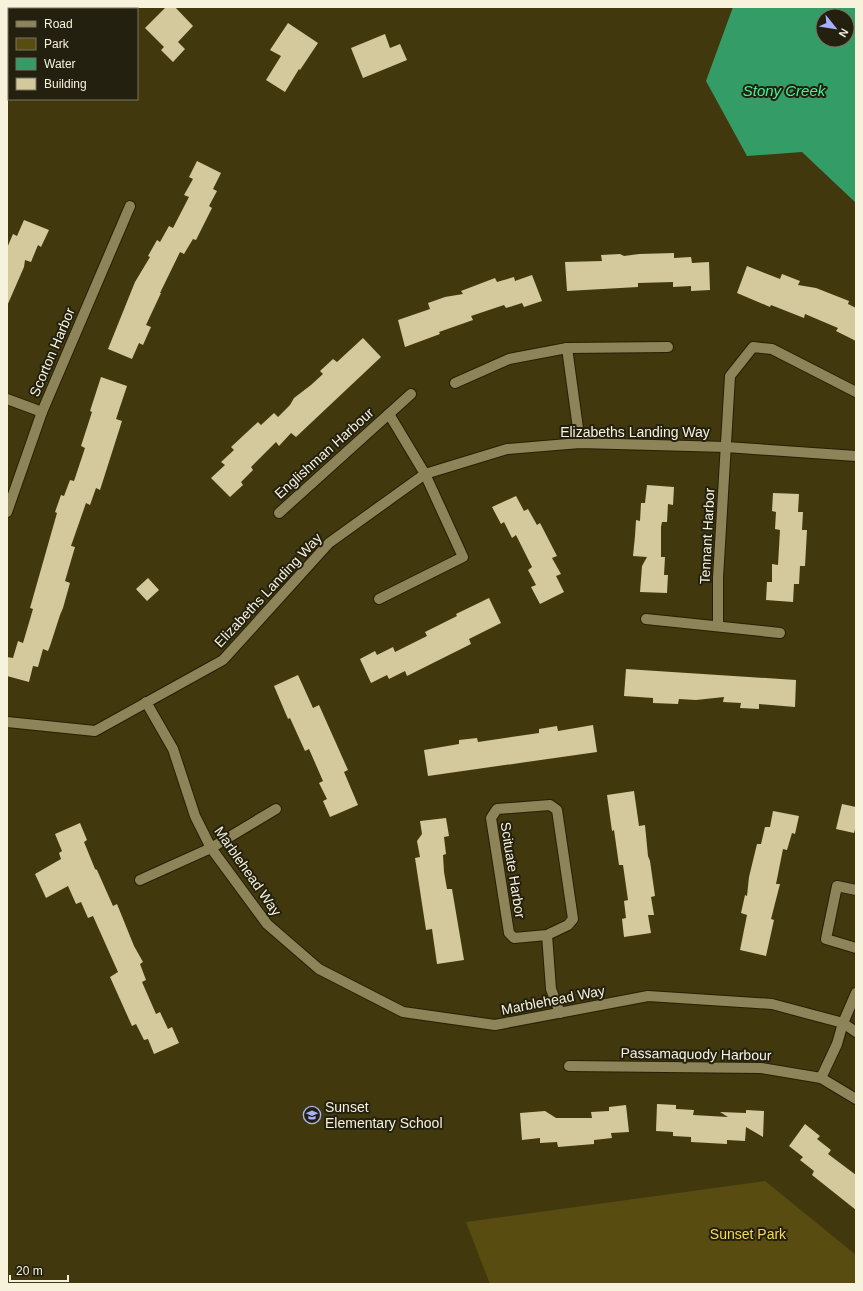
<svg xmlns="http://www.w3.org/2000/svg" width="863" height="1291" font-family="Arial,sans-serif">
	<style>
		.green { fill: #594c11 }
		.water { fill: #349c66; fill-rule: evenodd }
		.building { fill: #d3c99d }
		.lines { fill: none; stroke-linecap: round; stroke-linejoin: round }
		.minor-casing { stroke: #262001; stroke-width: 12 }
		.minor { stroke: #8e845a; stroke-width: 10 }
		.labels { text-anchor: middle; dominant-baseline: central; stroke-width: 4; stroke-linejoin: round; paint-order: stroke }
		.street-label { font-size: 14px; fill: #f7f2dc; stroke: #24200f }
		.poi-label { font-size: 14px; fill: #f7f2dc; stroke: #24200f; text-anchor: start }
		.park-label { font-size: 14px; fill: #f6d957; stroke: #24200f }
		.water-label { font-size: 15px; font-style: italic; fill: #43f39c; stroke: #24200f }
	</style>
	<rect width="100%" height="100%" fill="#42380e"/>
	<path class="green" d="M765,1181L856,1255V1284H490L466,1222Z"/>
	<path class="water" d="M733,7H856V203L802,152L747,156L706,81ZM823,16H847V40H823Z"/>
	<g class="building">
		<path d="M166,7H175L193,26L178,42L185,49L173,62L161,50L164,47L145,28Z"/>
		<path d="M288,23L318,43L300,70L299,69L285,92L266,80L281,56L270,50Z"/>
		<path d="M385,34L390,48L400,44L407,60L363,78L351,48Z"/>
		<path d="M197,161L221,173L213,189L217,191L209,206L212,208L196,240L193,239L184,254L180,252L160,293H161L146,325L151,327L143,345L139,343L132,359L108,349L135,282L150,257L148,256L157,240L160,242L169,226L173,228L189,197L184,195L193,179L189,177Z"/>
		<path d="M24,220L49,230L41,247L38,245L31,262L25,260L24,267L7,306V248L13,234L17,236Z"/>
		<path d="M674,253V258L691,257L692,263L709,262L710,290L691,291V286L673,287V282L638,283V287L567,291L565,262L602,261L601,255L620,254L624,256L639,254Z"/>
		<path d="M747,266L780,279L782,274L800,281L798,285L816,288L849,301L848,304L856,308V341L836,331L838,328L805,314L804,318L771,305L770,307L737,293Z"/>
		<path d="M532,275L542,301L524,307L522,303L506,308L504,305L471,316L473,320L439,332L440,334L405,347L398,320L430,309L428,303L445,297L463,294L461,291L495,278L497,282L514,277L515,281Z"/>
		<path d="M363,338L381,357L296,437L291,433L279,446L276,442L251,467L253,470L241,482L243,485L230,497L211,478L225,465L221,462L234,450L231,447L258,422L261,425L274,413L278,417L290,405L294,398L311,385L323,374L320,371L333,359L337,362Z"/>
		<path d="M101,377L127,386L116,419L122,421L100,490L96,488L90,505L86,503L71,546L75,547L65,581L70,583L63,608L60,615L50,646L48,651L43,649L38,667L33,666L29,682L7,676V657L13,658L18,641L23,643L33,609L30,608L57,513L55,512L61,495L64,496L70,480L74,481L85,448L81,446L92,412L90,411Z"/>
		<path d="M647,485L674,487L673,505L668,504L667,522H662L661,527V557H665L664,575H668L667,593L640,592L642,566L647,557L633,556L635,536L636,520L640,521L641,503H645Z"/>
		<path d="M773,493L799,494L798,512H803L802,530H807L805,566H800L799,584H794L793,602L766,600L767,582H772V564L778,565L780,530L775,529L776,512L772,511Z"/>
		<path d="M516,496L524,511L528,509L537,525L540,523L557,556L552,558L561,574L556,576L564,592L540,604L531,587L536,585L528,570L532,567L516,535L512,538L504,522L501,524L492,507Z"/>
		<path d="M148,578L159,590L147,601L136,589Z"/>
		<path d="M489,598L501,623L469,639L471,644L407,676L405,671L389,679L387,675L371,683L360,659L375,651L377,655L393,647L395,652L427,636L425,632L457,616L456,614Z"/>
		<path d="M626,669L796,680L795,707L759,704V709L740,708L741,703L723,702L724,697L696,700L679,699L678,704L653,703V698L624,696Z"/>
		<path d="M298,675L313,708L319,705L348,770L344,772L358,805L330,817L323,801L327,799L319,783L323,781L309,749L305,751L290,718L288,719L274,686Z"/>
		<path d="M593,725L597,752L428,776L424,750L459,744V740L477,738L478,742L539,733V729L557,726L558,731Z"/>
		<path d="M634,791L639,826L645,825L648,856L650,861L655,896L651,897L654,915H648L651,933L624,937L622,919L626,918L624,901L628,900L623,865H619L614,830L612,831L607,795Z"/>
		<path d="M842,804L856,807V825L854,833L836,829Z"/>
		<path d="M773,811L799,816L795,834L792,833L787,850L783,849L776,884H780L771,919L774,920L766,956L740,950L747,915L741,913L745,895L747,896L749,877L757,844H761L765,827H770Z"/>
		<path d="M446,818L449,836L444,837L446,854L443,855L444,872L447,889H452L464,960L437,964L432,929L426,930L415,858L420,857L417,841L422,834L420,821Z"/>
		<path d="M80,823L87,840L84,842L95,869L97,870L113,906L117,904L134,946L143,962L140,964L146,980L142,982L156,1014L160,1012L168,1029L172,1027L179,1043L154,1054L148,1039L144,1040L136,1024L132,1026L110,977L118,972L93,916L88,918L81,902L76,904L68,886L46,898L35,874L61,859L59,853L62,851L55,834Z"/>
		<path d="M657,1104L676,1105V1109L694,1110L693,1115L728,1117L720,1112L746,1113V1110L764,1111L763,1137L746,1127L745,1141L727,1140V1144L691,1142V1137L673,1136V1132L656,1131Z"/>
		<path d="M626,1105L629,1132L611,1133L612,1138L594,1140V1144L558,1147L557,1142L540,1143V1138L522,1140L520,1113L545,1111L556,1118H592L591,1112L609,1111V1107Z"/>
		<path d="M805,1124L820,1136L817,1139L831,1150L828,1154L856,1175V1210L812,1175L814,1171L800,1160L803,1157L789,1146Z"/>
	</g>
	<g class="lines">
		<defs>
			<g id="minor">
				<path d="M567,348L580,443"/>
				<path d="M455,383L509,359L567,348L668,347"/>
				<path d="M7,399L42,412"/>
				<path d="M7,512L42,412L130,206"/>
				<path d="M279,513L411,394"/>
				<path d="M379,599L463,557L425,474L389,414"/>
				<path d="M646,619L780,633"/>
				<path d="M718,626V578L730,376L753,347L772,349L856,392"/>
				<path d="M146,702L173,749L195,816L211,848L267,924L319,969L403,1012L495,1025L648,996L772,1004L843,1023L856,1032"/>
				<path d="M7,722L95,731L223,660L329,543L425,474L507,449L580,443L726,447L856,456"/>
				<path d="M140,880L211,848L276,809"/>
				<path d="M856,890L837,886L826,939L856,948"/>
				<path d="M547,935L568,925L573,919L557,810L550,805L497,809L491,818L509,933L514,938L547,935L551,989L560,1013"/>
				<path d="M569,1066L761,1068L821,1078L837,1044L843,1023L856,993"/>
				<path d="M821,1078L856,1099"/>
			</g>
		</defs>
		<use href="#minor" class="minor-casing"/>
		<use href="#minor" class="minor"/>
	</g>
	<defs>
		<symbol id="school-ring" viewBox="-11 -11 22 22"><circle r="9.5" fill="#24200f" stroke="#a5b1fc" stroke-width="1.5"/><path d="M0-5L7-2L0 1L-7-2ZM-4 1L0 2.5L4 1V4Q0 6-4 4Z" fill="#a5b1fc"/></symbol>
	</defs>
	<g fill-rule="evenodd">
		<use href="#school-ring" x="302" y="1105" width="20" height="20"/>
	</g>
	<g class="labels">
		<g class="street-label">
			<text transform="translate(52 352) rotate(-67)">Scorton Harbor</text>
			<text x="635" y="432">Elizabeths Landing Way</text>
			<text transform="translate(324 453) rotate(-42)">Englishman Harbour</text>
			<text transform="translate(707 536) rotate(-87)">Tennant Harbor</text>
			<text transform="translate(268 590) rotate(-47)">Elizabeths Landing Way</text>
			<text transform="translate(513 870) rotate(81)">Scituate Harbor</text>
			<text transform="translate(248 871) rotate(55)">Marblehead Way</text>
			<text transform="translate(553 1000) rotate(-11)">Marblehead Way</text>
			<text transform="translate(696 1054) rotate(1)">Passamaquody Harbour</text>
		</g>
		<g class="poi-label">
			<text x="325" y="1107">Sunset<tspan x="325" dy="16">Elementary School</tspan></text>
		</g>
		<g class="park-label">
			<text x="748" y="1234">Sunset Park</text>
		</g>
		<g class="water-label">
			<text x="784" y="90">Stony Creek</text>
		</g>
	</g>
	<rect width="863" height="1291" fill="none" stroke="#f7f2dc" stroke-width="16"/>
	<rect x="8" y="8" width="130" height="92" fill="#24200f" stroke="#787461"/>
	<rect x="16" y="21" width="20" height="6" fill="#8e845a" stroke="#787461"/>
	<text x="44" y="28" font-size="12" fill="#f7f2dc">Road</text>
	<rect x="16" y="38" width="20" height="12" fill="#594c11" stroke="#787461"/>
	<text x="44" y="48" font-size="12" fill="#f7f2dc">Park</text>
	<rect x="16" y="58" width="20" height="12" fill="#349c66" stroke="#787461"/>
	<text x="44" y="68" font-size="12" fill="#f7f2dc">Water</text>
	<rect x="16" y="78" width="20" height="12" fill="#d3c99d" stroke="#787461"/>
	<text x="44" y="88" font-size="12" fill="#f7f2dc">Building</text>
	<g transform="translate(835 28) rotate(120)"><circle r="19" fill="#24200f" stroke="#787461"/>
	<path d="M0-3L7 15L0 10L-7 15Z" fill="#a5b1fc"/>
	<text y="-6" font-size="11" font-weight="bold" text-anchor="middle" fill="#f7f2dc">N</text>
	</g>
	<path d="M10 1275v6h58v-6" fill="none" stroke="#f7f2dc" stroke-width="2"/>
	<text x="16" y="1275" font-size="12" fill="#f7f2dc" stroke="#24200f" stroke-width="3" paint-order="stroke">20 m</text>
</svg>
